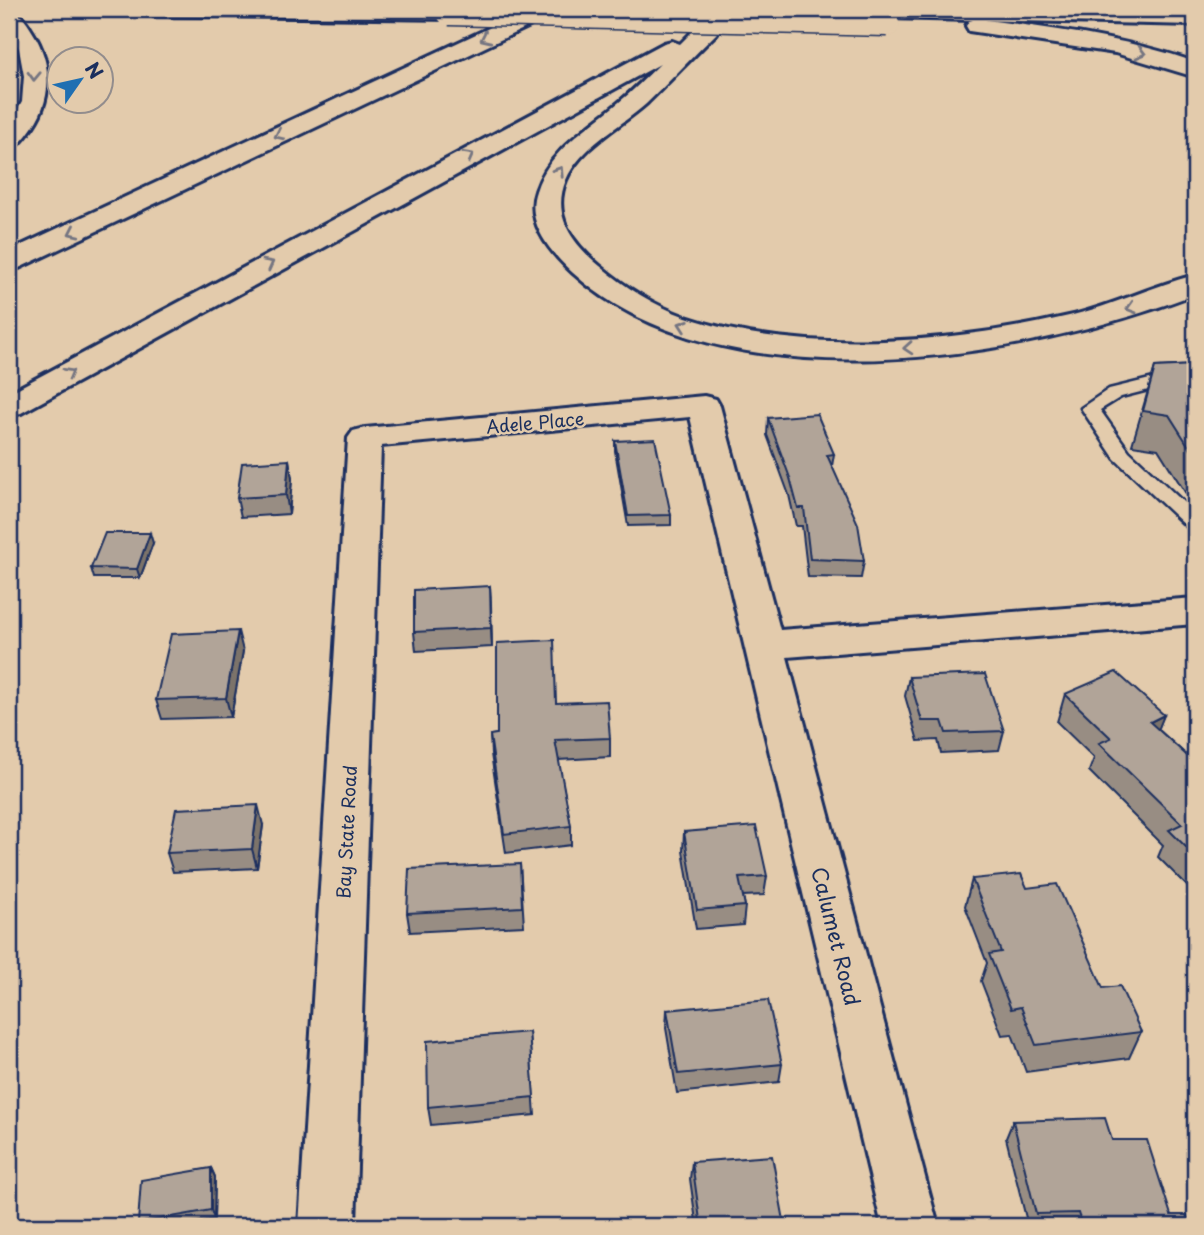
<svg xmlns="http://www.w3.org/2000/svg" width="1204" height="1235" font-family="'Playpen Sans',sans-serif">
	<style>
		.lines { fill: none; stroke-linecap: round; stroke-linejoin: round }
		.lane-casing { stroke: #1b2f5e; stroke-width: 5 }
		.street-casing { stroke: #1b2f5e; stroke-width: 6 }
		.secondary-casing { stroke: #1b2f5e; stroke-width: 6 }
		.highway-casing { stroke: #1b2f5e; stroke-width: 6 }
		.lane { fill: #e3cbac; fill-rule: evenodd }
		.street { fill: #e3cbac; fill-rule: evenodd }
		.secondary { fill: #e3cbac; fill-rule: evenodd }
		.highway { fill: #e3cbac; fill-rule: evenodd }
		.secondary-bridge-casing { stroke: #1b2f5e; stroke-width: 27; stroke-linecap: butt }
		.secondary-bridge { stroke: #e3cbac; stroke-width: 24 }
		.wall { fill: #988d83; stroke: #1b2f5e; stroke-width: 2 }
		.shaded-wall { fill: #7c736a; stroke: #1b2f5e; stroke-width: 2 }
		.building { fill: #b1a498; stroke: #1b2f5e; stroke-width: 2 }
		.oneway { stroke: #757581 }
		.labels { text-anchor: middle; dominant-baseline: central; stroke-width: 5; stroke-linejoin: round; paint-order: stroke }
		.street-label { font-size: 18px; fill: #1b2f5e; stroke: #e3cbac }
		.near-street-label { font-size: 21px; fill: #1b2f5e; stroke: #e3cbac }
	</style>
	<rect width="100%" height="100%" fill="#e3cbac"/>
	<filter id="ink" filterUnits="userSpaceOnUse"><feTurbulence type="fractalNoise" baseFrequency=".0143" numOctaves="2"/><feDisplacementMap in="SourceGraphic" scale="14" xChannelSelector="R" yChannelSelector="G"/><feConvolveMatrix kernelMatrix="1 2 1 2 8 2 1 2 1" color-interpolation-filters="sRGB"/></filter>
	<g filter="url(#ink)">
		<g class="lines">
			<defs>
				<path id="lane" d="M1195,368V378L1121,397L1100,410L1129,451L1195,513V530L1188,528L1115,459L1081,408L1109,389Z"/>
				<path id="street" d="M704,396L716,399L720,406L780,630L1195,598V624L787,657L938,1226H882L690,417L381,446L355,1226H299L348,438L353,431L365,428Z"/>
				<g id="secondary">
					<path d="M140,9H457L460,13L457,18L449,19L151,15L143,14Z"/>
					<path d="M741,9H1029L1195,12V25L752,15L744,14Z"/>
				</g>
				<g id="highway">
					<path d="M9,9C20,12 26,21 32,31C53,63 53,102 29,132C23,140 19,146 9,149V125L22,102L24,76L19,49L9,29Z"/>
					<path d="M530,9H558L555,14L19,268L9,271V251Z"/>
					<path d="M977,19C1051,28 1125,38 1195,62V77L1115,53L969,31L966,26L969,21Z"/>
					<path d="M709,21L717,23L720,28L717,33C693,56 670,81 646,104C620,127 580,147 566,180C551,216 573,244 600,266C625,287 655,306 686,317C799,356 954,343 1069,316C1112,306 1152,286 1195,275V294C1024,360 722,409 573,273C551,253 525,222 536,191C549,150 587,129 618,103C633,91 646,77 660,64L21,413L9,416V393L664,43L672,41L680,44L701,23Z"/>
				</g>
			</defs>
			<use href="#lane" class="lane-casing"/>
			<use href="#street" class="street-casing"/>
			<use href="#secondary" class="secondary-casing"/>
			<use href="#highway" class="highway-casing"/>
			<use href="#lane" class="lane"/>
			<use href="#street" class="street"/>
			<use href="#secondary" class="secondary"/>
			<use href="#highway" class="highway"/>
			<defs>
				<path id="secondary-bridge" d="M449,13L887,24"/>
			</defs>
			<use href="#secondary-bridge" class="secondary-bridge-casing"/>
			<use href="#secondary-bridge" class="secondary-bridge"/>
		</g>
		<g class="wall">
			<path d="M1195,365V508L1158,449L1132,445L1155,367Z"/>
			<path d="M768,418L834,454L832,466L864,561L861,578L808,577L802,526H796L789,495L767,435Z"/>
			<path d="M615,441L671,515V525L628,526L615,451Z"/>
			<path d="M289,460L292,479L289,514L241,517L237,498Z"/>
			<path d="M153,543L140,578H94L91,568Z"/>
			<path d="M490,586L492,647L416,651L414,632Z"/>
			<path d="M243,651L231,717L162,719L156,700Z"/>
			<path d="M909,677L1004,731L999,750L941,753L938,740L918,741L905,696Z"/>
			<path d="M1065,694L1164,715L1158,729L1195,763V894L1158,857L1163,845L1089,771L1094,758L1057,722Z"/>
			<path d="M556,703L610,738V757L558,760L571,826V845L506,853L491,754L490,735L497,734Z"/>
			<path d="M263,825L257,868L173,872L167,853Z"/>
			<path d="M684,832L767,876L764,895L743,896L745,906L743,925L696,929L683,851Z"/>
			<path d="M520,864L524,926L410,932L407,913Z"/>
			<path d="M972,879L1103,988L1141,1032L1129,1058L1026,1072L1012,1034L1002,1035L981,981L987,963L965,906Z"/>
			<path d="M667,1010L782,1064L779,1082L677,1093L666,1028Z"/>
			<path d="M529,1032L535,1115L431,1125L428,1107Z"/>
			<path d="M1013,1121L1112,1140L1171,1215L1190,1226H1028L1006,1138Z"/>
			<path d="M692,1162L785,1226H678L679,1222L696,1221L690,1179Z"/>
			<path d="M211,1168L215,1177L214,1219L173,1226H140L138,1223Z"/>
		</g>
		<g class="shaded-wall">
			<path d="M289,460L292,479L289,514L286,495Z"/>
			<path d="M150,533L153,543L140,578L137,569Z"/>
			<path d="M490,586L491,605L492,647L491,628Z"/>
			<path d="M238,631L243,651L231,717L226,698Z"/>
			<path d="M1164,715L1153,743L1150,722Z"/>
			<path d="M258,805L263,825L257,868L252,849Z"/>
			<path d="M9,922L15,936L9,958Z"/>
			<path d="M211,1168L215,1177L214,1219L211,1210Z"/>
		</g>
		<g class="building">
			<path d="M1195,365V456L1169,415L1143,411L1155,367Z"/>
			<path d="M817,414L834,454L827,455L858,524L864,561L810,559L804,508H798L790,478L768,418Z"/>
			<path d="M655,439L671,515L628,516L615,441Z"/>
			<path d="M289,460L286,495L237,498L242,463Z"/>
			<path d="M105,533H150L137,569L91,568Z"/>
			<path d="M490,586L491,628L414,632V590Z"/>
			<path d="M238,631L226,698L156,700L171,634Z"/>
			<path d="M554,640L556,703L607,701L610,738L555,740L571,826L504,834L490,735L497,734V643Z"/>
			<path d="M1116,672L1164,715L1150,722L1195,763V856L1169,830L1182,824L1099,743L1111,738L1065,694Z"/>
			<path d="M985,674L1004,731L946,733L942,721H922L909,677Z"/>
			<path d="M258,805L252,849L167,853L176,809Z"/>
			<path d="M756,826L767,876L739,878L745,906L697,910L684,832Z"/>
			<path d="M520,864L522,907L407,913L409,869Z"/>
			<path d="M1021,874L1027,888L1057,884L1103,988L1120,986L1141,1032L1036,1045L1021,1007L1011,1009L989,954L1001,952L972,879Z"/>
			<path d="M768,1000L782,1064L678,1074L667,1010Z"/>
			<path d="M529,1032L534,1097L428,1107L427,1041Z"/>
			<path d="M1105,1118L1112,1140H1147L1171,1215H1187L1190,1226H1082L1078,1213L1036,1214L1013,1121Z"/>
			<path d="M772,1156L785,1226H679V1222L700,1220L692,1162Z"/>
			<path d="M211,1168V1210L138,1223L141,1180Z"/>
		</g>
		<defs><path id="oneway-chevron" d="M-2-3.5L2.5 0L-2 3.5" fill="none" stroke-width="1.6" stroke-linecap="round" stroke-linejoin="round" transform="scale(1.75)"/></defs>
		<g class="oneway">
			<use href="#oneway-chevron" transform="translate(485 38) rotate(155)"/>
			<use href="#oneway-chevron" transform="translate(1141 53) rotate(15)"/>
			<use href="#oneway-chevron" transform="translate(34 76) rotate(92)"/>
			<use href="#oneway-chevron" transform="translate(279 135) rotate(155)"/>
			<use href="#oneway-chevron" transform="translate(469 156) rotate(-29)"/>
			<use href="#oneway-chevron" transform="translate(559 171) rotate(-57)"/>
			<use href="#oneway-chevron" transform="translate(73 232) rotate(155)"/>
			<use href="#oneway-chevron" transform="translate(269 264) rotate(-28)"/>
			<use href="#oneway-chevron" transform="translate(1131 308) rotate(163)"/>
			<use href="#oneway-chevron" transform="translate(683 325) rotate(-161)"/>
			<use href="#oneway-chevron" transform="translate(908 348) rotate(176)"/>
			<use href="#oneway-chevron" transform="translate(69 373) rotate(-29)"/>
		</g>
	</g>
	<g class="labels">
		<g class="street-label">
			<text transform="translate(535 422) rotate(-5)">Adele Place</text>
			<text transform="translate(346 832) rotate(-87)">Bay State Road</text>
		</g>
		<g class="near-street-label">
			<text transform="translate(837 936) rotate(76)">Calumet Road</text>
		</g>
	</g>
	<rect width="1204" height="1235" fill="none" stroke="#e3cbac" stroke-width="35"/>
	<rect x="18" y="18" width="1169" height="1200" fill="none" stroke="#1b2f5e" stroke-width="2.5" filter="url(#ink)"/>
	<g transform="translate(80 80) rotate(56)"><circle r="33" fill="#e3cbac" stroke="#938d8d" stroke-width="2"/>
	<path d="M0-5L12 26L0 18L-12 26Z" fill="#1f6fb2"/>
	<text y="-10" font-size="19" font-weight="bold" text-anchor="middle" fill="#1b2f5e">N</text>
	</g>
</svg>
